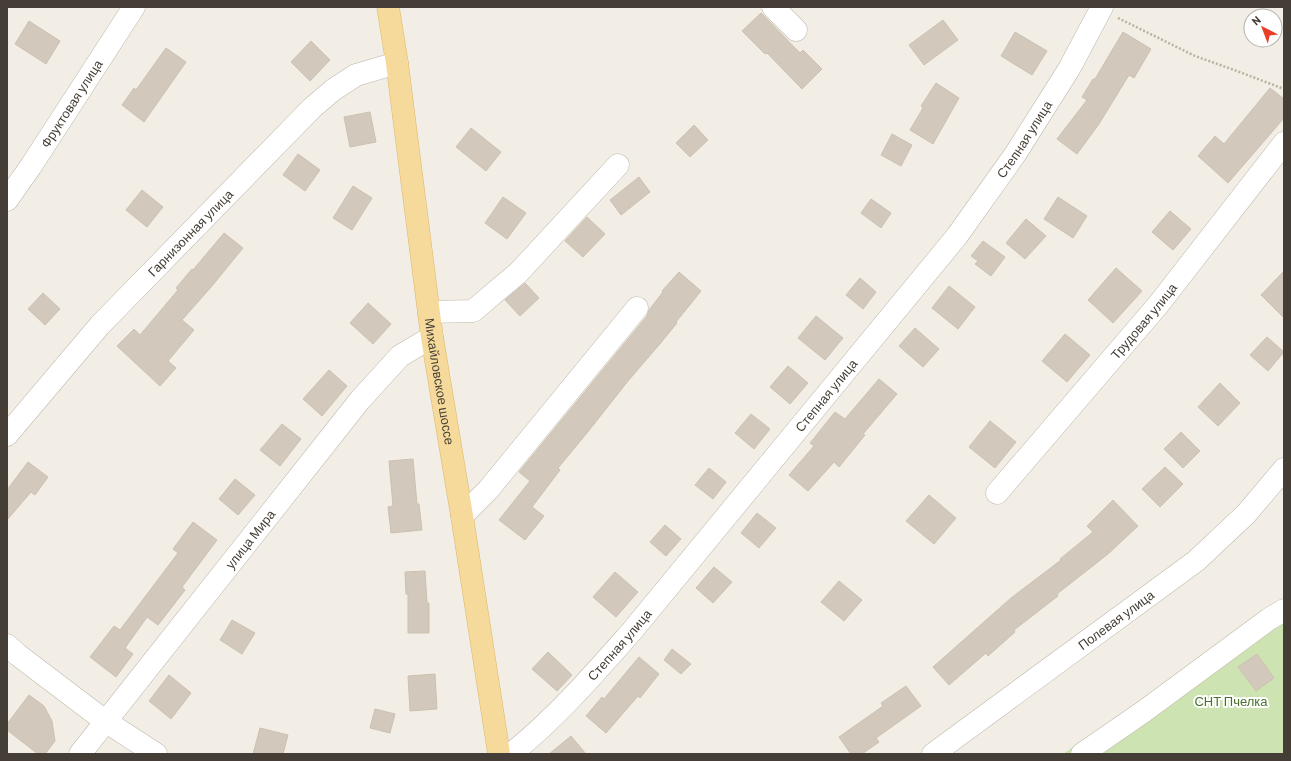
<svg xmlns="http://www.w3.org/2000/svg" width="1291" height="761" font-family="Barlow,sans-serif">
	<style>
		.green { fill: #cee3b2 }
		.building { fill: #d2c9bc; stroke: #ccc1b0 }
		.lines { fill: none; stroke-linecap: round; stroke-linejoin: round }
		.minor-casing { stroke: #bfb8ac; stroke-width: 23 }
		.major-casing { stroke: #dab66c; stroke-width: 23 }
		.path { stroke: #bdb09c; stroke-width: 2.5; stroke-dasharray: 2 2; stroke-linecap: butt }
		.minor { stroke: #fff; stroke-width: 22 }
		.major { stroke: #f6da9b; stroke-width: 22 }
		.labels { text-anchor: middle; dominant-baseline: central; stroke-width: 4; stroke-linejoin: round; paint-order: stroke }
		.street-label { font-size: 13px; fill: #443e36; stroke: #fff }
		.park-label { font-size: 13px; fill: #49712e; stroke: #fff }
	</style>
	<rect width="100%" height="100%" fill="#f2eee6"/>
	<path class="green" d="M1284,605V754H1063L1235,634Z"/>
	<g class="building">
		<path d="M761,13L800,53L803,50L822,69L802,89L767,53L765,54L742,31Z"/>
		<path d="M943,20L958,40L924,65L909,45Z"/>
		<path d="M29,21L60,41L46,64L15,44Z"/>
		<path d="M1015,32L1047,51L1032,75L1001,56Z"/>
		<path d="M1123,32L1151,49L1134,78L1129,75L1099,124L1077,154L1057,139L1087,100L1082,97L1093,79H1095Z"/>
		<path d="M311,41L330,60L310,81L291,62Z"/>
		<path d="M166,48L186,62L144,122L122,105L134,88L136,90Z"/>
		<path d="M936,83L959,98L933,144L910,130L923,108L921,106Z"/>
		<path d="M1270,88L1284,99V118L1228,183L1198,156L1215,136L1224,144Z"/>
		<path d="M370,112L376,142L350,147L344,117Z"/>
		<path d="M694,125L708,140L690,157L676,143Z"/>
		<path d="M471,128L501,152L486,171L456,147Z"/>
		<path d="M892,134L912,145L901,166L881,155Z"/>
		<path d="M298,154L320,170L305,191L283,175Z"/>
		<path d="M639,177L650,192L621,215L610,200Z"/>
		<path d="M353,186L372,198L352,230L333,218Z"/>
		<path d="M142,190L163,207L147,227L126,210Z"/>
		<path d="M503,197L526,213L507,239L485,223Z"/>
		<path d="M1058,197L1087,216L1073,238L1044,219Z"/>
		<path d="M871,199L891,213L881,228L861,213Z"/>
		<path d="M1170,211L1191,229L1173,250L1152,232Z"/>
		<path d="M587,217L605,234L583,257L565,241Z"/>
		<path d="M1026,219L1046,236L1025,259L1006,243Z"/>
		<path d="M224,233L243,248L212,286L182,320L194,330L168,361L176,368L160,386L117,346L134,329L140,335L178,290L176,288L192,269L193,270Z"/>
		<path d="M983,241L1005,257L991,276L975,264L978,261L971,256Z"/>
		<path d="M1116,268L1142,291L1113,323L1088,300Z"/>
		<path d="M1284,271V318L1261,295Z"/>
		<path d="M679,272L701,291L676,322L677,323L659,345L628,381L587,433L558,468L560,470L532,507L544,516L525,540L499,520L530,481L519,472L647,316L649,310L663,292L662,291Z"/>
		<path d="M860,278L876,292L863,309L846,295Z"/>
		<path d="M525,283L539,298L520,316L505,300Z"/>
		<path d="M949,286L975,307L958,329L932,308Z"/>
		<path d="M43,293L60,309L45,325L28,309Z"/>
		<path d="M368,303L391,324L373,344L350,323Z"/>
		<path d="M816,316L843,338L825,360L798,338Z"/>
		<path d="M915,328L939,349L923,367L899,346Z"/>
		<path d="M1065,334L1090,355L1067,382L1042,361Z"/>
		<path d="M1267,337L1284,352L1268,371L1250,355Z"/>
		<path d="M788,366L808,383L790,404L770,387Z"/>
		<path d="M329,370L347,386L322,416L303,399Z"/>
		<path d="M879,379L897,394L863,434L865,435L839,467L834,462L808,491L789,475L814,446L810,443L835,412L845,419Z"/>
		<path d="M1220,383L1240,403L1218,426L1198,407Z"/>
		<path d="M751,414L770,429L754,449L735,433Z"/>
		<path d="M990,421L1016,442L995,468L969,447Z"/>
		<path d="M282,424L301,439L280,466L260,450Z"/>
		<path d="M1181,432L1200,451L1183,468L1164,449Z"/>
		<path d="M413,459L417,504H419L422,530L391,533L388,507L393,506L389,461Z"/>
		<path d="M28,462L48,477L35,495L31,492L7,520V490Z"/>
		<path d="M1165,467L1183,484L1160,507L1142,489Z"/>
		<path d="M709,468L726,482L713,499L695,485Z"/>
		<path d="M235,479L255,495L238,515L219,499Z"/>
		<path d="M929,495L956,518L934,544L906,521Z"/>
		<path d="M1113,500L1138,526L1108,554L1057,594L1058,596L1014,630L1015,632L988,656L986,653L949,685L933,667L1011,598L1061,560L1060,559L1093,532L1087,526Z"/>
		<path d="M757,513L776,528L759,548L741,533Z"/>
		<path d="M193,522L217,540L182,587L185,590L158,625L147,617L125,648L133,654L116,677L90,657L114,626L120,630L178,553L173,549Z"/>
		<path d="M665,525L681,539L666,556L650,542Z"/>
		<path d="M714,567L732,582L713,603L696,588Z"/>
		<path d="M425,571L427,603H429V633H408V594H406L405,572Z"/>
		<path d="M615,572L638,592L616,617L593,597Z"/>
		<path d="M839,581L862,600L844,621L821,602Z"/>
		<path d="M232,620L255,633L242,654L220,640Z"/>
		<path d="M672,649L691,664L681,674L664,660Z"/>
		<path d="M548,652L572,675L557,691L532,669Z"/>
		<path d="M1257,654L1274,678L1256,691L1238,667Z"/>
		<path d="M639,657L659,674L640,698L638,696L606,733L586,716L602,697L604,699Z"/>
		<path d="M435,674L437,709L410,711L408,676Z"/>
		<path d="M169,675L191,693L171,719L149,701Z"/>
		<path d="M906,686L921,706L876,738L879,742L862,754H851L839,737L883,706L881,703Z"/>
		<path d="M29,695L44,706L52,721L55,741L45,754H38L7,730V724Z"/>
		<path d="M375,709L395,714L390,733L370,728Z"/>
		<path d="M260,728L288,735L283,754H253Z"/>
		<path d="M571,736L586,754H549Z"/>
	</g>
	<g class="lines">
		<defs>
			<g id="minor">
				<path d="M773,7L796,30"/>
				<path id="s1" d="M7,200L31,166L134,7"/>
				<path d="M429,312L473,311L519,272L618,165"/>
				<path id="s2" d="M7,435L100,325L312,108L333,90L356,75L397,63"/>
				<path id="s3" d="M997,493L1158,305L1284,143"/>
				<path d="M462,516L488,490L637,308"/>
				<path d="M7,645L18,655L105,721L156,754"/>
				<path id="s4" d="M80,754L360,400L400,356L432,337"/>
				<path id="s5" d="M511,754C557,717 594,674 632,631L957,236L1016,153L1069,69L1102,7"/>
				<path id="s6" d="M933,754L1196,561L1246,514L1284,469"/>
				<path d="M1082,754L1143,712L1269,619L1284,610"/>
			</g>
			<g id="major">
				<path id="s7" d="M388,7L397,63L432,337L462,516L499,754"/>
			</g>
		</defs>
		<use href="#minor" class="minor-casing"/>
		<use href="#major" class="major-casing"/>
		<path class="path" d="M1118,18L1195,56L1237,71L1284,89"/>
		<use href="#minor" class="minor"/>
		<use href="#major" class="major"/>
	</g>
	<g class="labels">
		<g class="street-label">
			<text stroke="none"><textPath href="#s1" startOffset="116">Фруктовая улица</textPath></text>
			<text stroke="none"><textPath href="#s5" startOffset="802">Степная улица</textPath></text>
			<text stroke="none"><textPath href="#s2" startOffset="273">Гарнизонная улица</textPath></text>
			<text stroke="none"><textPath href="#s3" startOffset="226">Трудовая улица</textPath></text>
			<text stroke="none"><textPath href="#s7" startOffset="378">Михайловское шоссе</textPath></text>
			<text stroke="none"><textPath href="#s5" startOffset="478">Степная улица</textPath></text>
			<text stroke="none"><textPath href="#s4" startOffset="274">улица Мира</textPath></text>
			<text stroke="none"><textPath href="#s6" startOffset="227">Полевая улица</textPath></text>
			<text stroke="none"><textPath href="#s5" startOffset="154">Степная улица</textPath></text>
		</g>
		<g class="park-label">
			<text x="1231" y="701">СНТ Пчелка</text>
		</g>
	</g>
	<rect width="1291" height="761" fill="none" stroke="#443e36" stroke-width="16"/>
	<g transform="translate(1263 28) rotate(318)"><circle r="19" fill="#ffffff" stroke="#b4b2af"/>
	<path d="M0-3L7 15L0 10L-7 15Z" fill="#e93e26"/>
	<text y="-6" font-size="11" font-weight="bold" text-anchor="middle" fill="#443e36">N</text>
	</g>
</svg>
